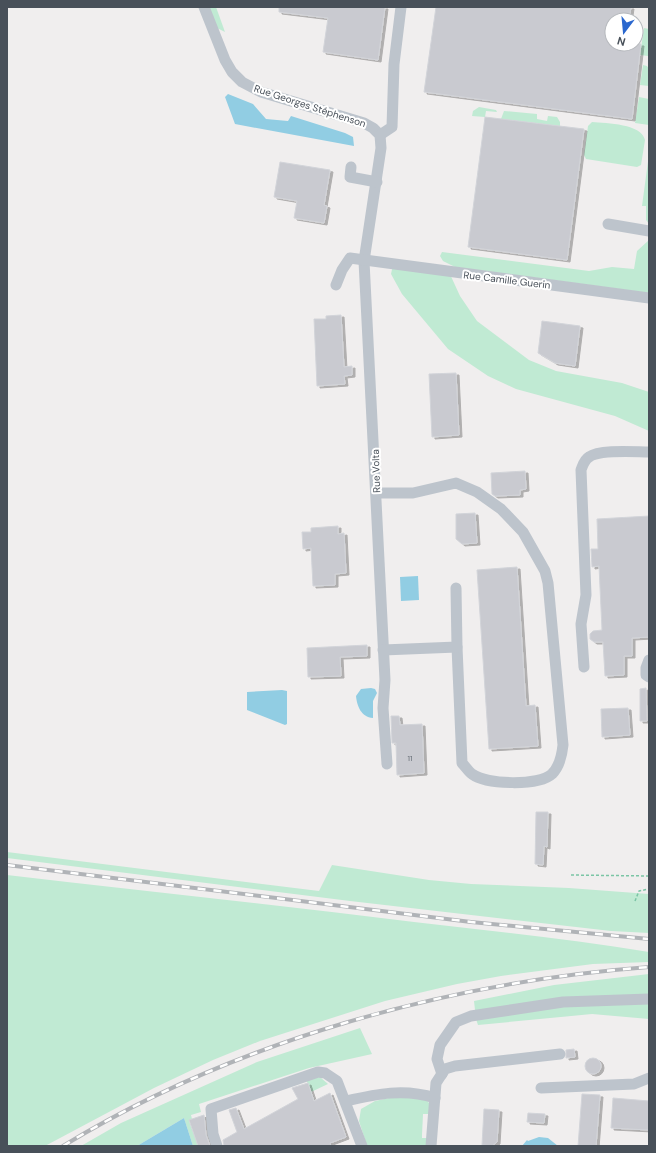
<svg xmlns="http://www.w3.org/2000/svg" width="656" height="1153" font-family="'DM Sans',sans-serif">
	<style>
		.green { fill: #c0ead3 }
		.water { fill: #91cde3 }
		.building { fill: #c9cad0; stroke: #d2d4d9; filter: url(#shadow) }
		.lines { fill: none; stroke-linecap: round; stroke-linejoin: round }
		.path { stroke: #7bc5a5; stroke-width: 1.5; stroke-dasharray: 3 2; stroke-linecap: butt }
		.minor { stroke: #bdc4cc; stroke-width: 11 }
		.rail-casing { stroke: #b0b3b7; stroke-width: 4 }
		.rail { stroke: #fff; stroke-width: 2.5; stroke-dasharray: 8; stroke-linecap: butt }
		.labels { text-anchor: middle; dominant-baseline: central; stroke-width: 4; stroke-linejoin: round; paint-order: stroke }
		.number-label { font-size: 8px; fill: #686e77 }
		.street-label { font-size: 10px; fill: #485059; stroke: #fff }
	</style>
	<defs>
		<filter id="shadow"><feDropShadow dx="3" dy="2" stdDeviation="0" flood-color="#0004"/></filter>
	</defs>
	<rect width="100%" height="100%" fill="#f0eeee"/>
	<g class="green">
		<path d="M209,7H216L225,32L217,28Z"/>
		<path d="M644,28L649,29L648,56L640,55Z"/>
		<path d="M643,65L647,66L649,69V86L640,85Z"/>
		<path d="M639,97L649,99V125L635,123Z"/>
		<path d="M479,107L496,110L497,112L486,111L485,117L472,116L473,111Z"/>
		<path d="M504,111L537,114V119L547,121L548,116L557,117L560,122V126L501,119Z"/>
		<path d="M592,122C607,123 642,124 645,140L641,165L637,167L586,159L584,155L588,126Z"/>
		<path d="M649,154V224L646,220V206H642Z"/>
		<path d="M649,240V293L455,267L443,261L440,256L442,252L589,271L612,267L634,269L637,251Z"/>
		<path d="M393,265L449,272L460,296L477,321L529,360L556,371L622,383L649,392V431L615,416L516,389L488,376L448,349L402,294L391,274Z"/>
		<path d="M7,852L319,891L332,865L429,880L471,884L569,888L649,894V933L611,931L350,901L7,858Z"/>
		<path d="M7,875C143,891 278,905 414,922C492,931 571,939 649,952V962L593,964L501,976L457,984L385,1001L260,1041L213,1060L154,1088L45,1146H7Z"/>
		<path d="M649,974V1019L592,1014L478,1025L476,1019L474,1001L554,985Z"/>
		<path d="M360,1028L372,1054L309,1068L199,1104L201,1112L191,1115L192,1119L189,1121L198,1146H193L184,1118L137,1146H81L121,1123L257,1062Z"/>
		<path d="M320,1077L328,1084L311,1092L306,1079Z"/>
		<path d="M394,1097L426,1099L429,1103V1114H423L422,1135V1138H427L426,1146H367L359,1121L361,1109L375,1101Z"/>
	</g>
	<g class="water">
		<path d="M228,94L253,104L266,119L288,121L291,116L345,133L353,137L354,146L235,124L225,97Z"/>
		<path d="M418,576L419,600L401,601L400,577Z"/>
		<path d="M371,688L375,689L377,693L373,701V718C361,717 357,706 356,696L361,689Z"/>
		<path d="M282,690L287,691V724L285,725L247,710V692Z"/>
		<path d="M184,1118L193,1146H137Z"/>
		<path d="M539,1137L548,1138L558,1146H522L527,1140L528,1141Z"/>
	</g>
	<g class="building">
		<path d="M279,7H385L378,60L323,52L328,18L279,12Z"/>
		<path d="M436,7H631L629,20H612V44H641L632,119L424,92Z"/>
		<path d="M485,117L584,129L567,260L468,247Z"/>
		<path d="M280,162L330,170L324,205L327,206L324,223L294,218L297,201L274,197Z"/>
		<path d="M341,315L344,367L352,366V375L344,376L345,384L317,386L314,319H326V316Z"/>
		<path d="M542,321L580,326L575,366L555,363L538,353Z"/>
		<path d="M456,373L459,435L432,437L429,374Z"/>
		<path d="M525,471L526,489L520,490V495L495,496L492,494L491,473Z"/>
		<path d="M475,513L477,543L462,544L456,539V514Z"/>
		<path d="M649,516V637L632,638V656H624V675L605,676L603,642H594L590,639V634L593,631L602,630L599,566L592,567L591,549H598L597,519Z"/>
		<path d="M338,526V534L344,533L346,573L335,574V585L313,586L311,548L303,549L302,532H311V528Z"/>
		<path d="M517,567L526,706L535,705L538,746L489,749L477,570Z"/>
		<path d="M367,645V656L340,657L341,676L308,677L307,648Z"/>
		<path d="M646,688L647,721H640V689Z"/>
		<path d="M628,708L630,735L602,737L601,709Z"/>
		<path d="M391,716H399L400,725L422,724L424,773L397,775L396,743H392Z"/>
		<path d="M536,812H548L547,847L544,846L543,865L535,864Z"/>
		<path d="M574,1049L575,1057L566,1058V1050Z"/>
		<circle cx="593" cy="1066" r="8"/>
		<path d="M308,1083L314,1101L330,1093L346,1137L330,1143L331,1146H224L223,1140L237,1132L229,1110L236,1108L244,1129L298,1099L292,1088Z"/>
		<path d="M582,1094L600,1095L596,1146H578Z"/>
		<path d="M613,1098L649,1101V1130L611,1128Z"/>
		<path d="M484,1109L499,1110L497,1142L492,1146L482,1145Z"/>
		<path d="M528,1113L545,1114L544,1123L527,1122Z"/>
		<path d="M204,1115L206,1135L210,1146H198L189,1120Z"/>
	</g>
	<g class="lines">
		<g class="path">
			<path d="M571,875L649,876"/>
			<path d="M635,901L639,891L649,889"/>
		</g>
		<g class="minor">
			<path d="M204,7L225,60L232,72L242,82L261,92L364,123L373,128L380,135L381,148L364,261L385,680L383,708L387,764"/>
			<path d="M380,135L392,127L394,64L401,7"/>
			<path d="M351,167L350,177L377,182"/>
			<path d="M608,224L649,231"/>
			<path d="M336,285L342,270L350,258L649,298"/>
			<path d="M377,493H413L456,483L477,492L501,509L523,532L545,571L548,583L563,745C562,755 560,766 552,774C539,786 487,785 472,774C469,772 465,766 462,763L457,647"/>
			<path d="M383,650L457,647L456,588"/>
			<path d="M649,660L646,668V675L649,677"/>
			<path d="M584,667L581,624L586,595L581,470C583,465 584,460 589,457C600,449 635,452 649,452"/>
			<path d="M442,1074L437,1059L440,1045L456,1022L471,1016L563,1002L649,999"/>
			<path d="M541,1088L634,1084L649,1078"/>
			<path d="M346,1101C377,1094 404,1088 435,1098"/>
			<path d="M217,1146L213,1134L211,1109L318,1072L325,1073L337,1081L362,1146"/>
			<path d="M431,1146L436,1083L445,1069L455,1066L560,1054"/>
		</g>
		<defs>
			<g id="rail">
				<path d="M7,865L471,922L649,939"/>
				<path d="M63,1146C235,1041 449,982 649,967"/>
			</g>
		</defs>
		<use href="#rail" class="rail-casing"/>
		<use href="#rail" class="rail"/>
	</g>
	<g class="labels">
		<g class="number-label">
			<text x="410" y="758">11</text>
		</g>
		<g class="street-label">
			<text transform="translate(310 106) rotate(18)">Rue Georges Stéphenson</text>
			<text transform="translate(507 280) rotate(7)">Rue Camille Guerin</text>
			<text transform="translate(376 471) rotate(-92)">Rue Volta</text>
		</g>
	</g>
	<rect width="656" height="1153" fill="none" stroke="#485059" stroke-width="16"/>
	<g transform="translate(624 32) rotate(196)"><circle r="19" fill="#ffffff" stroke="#b6b9bd"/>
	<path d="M0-3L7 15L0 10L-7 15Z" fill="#2a67ce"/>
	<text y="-6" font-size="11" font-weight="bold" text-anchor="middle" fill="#485059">N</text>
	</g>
</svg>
